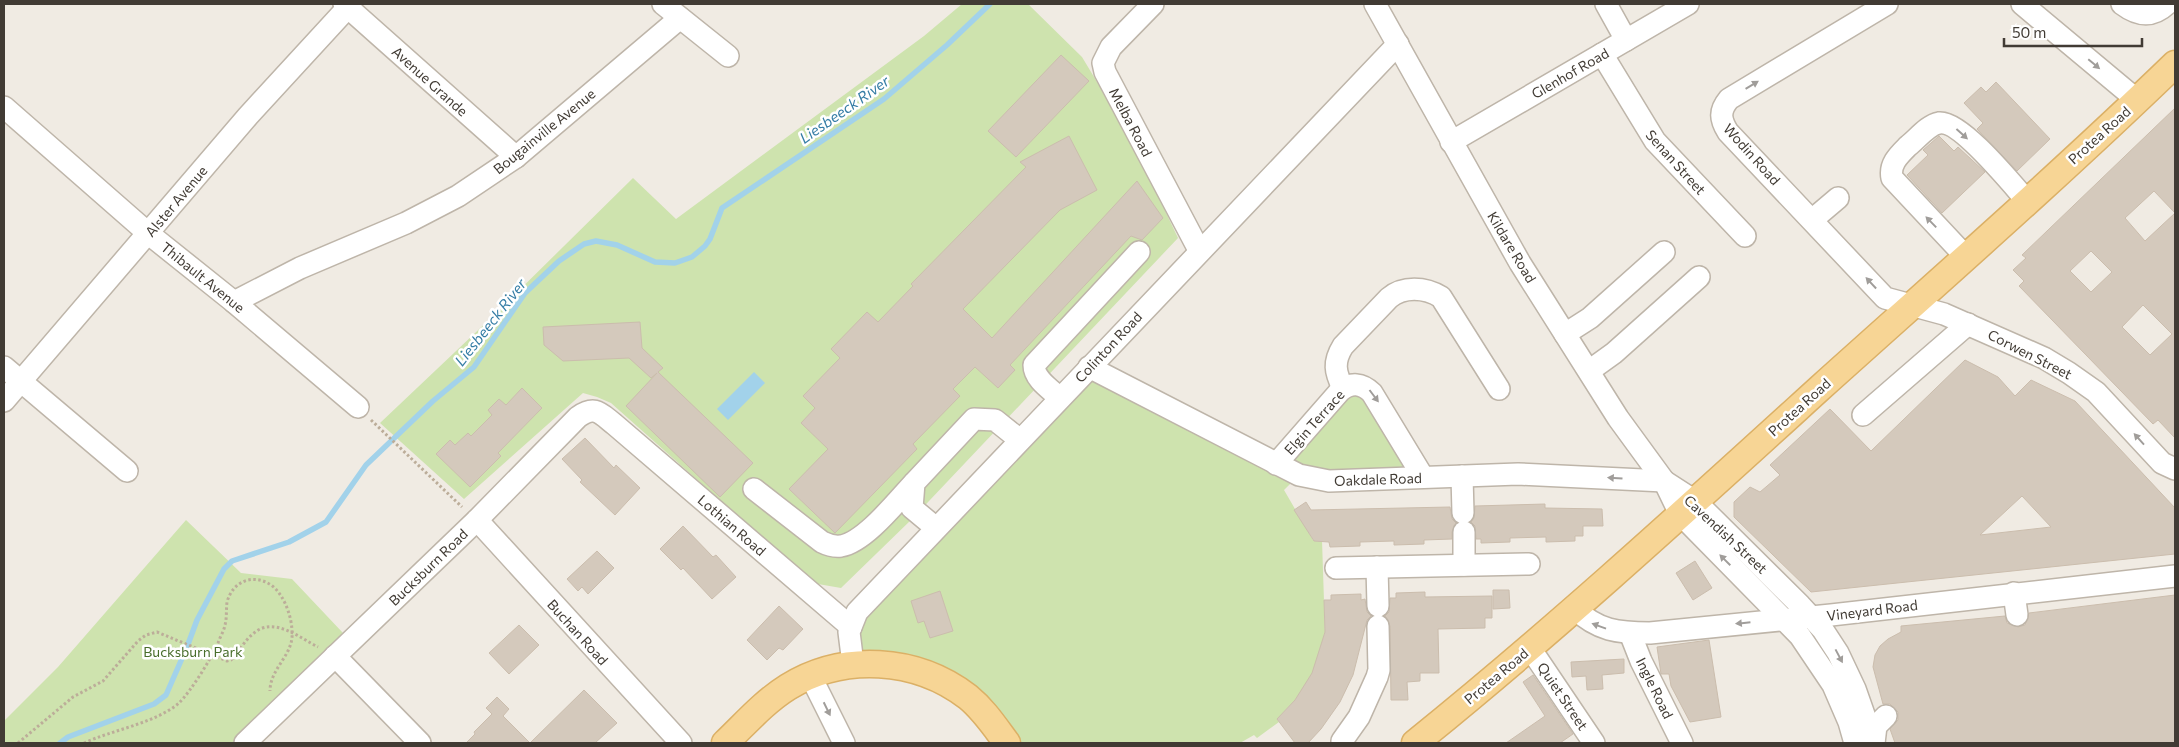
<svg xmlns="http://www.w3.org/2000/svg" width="2179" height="747" font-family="Commissioner,sans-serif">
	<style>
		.green { fill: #cee3ae }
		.water { fill: #a2d2ea }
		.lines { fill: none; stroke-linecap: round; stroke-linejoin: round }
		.stream { stroke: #a2d2ea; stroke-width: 5.5 }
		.building { fill: #d4c9bc; stroke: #cbbdad; fill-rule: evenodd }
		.minor-casing { stroke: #beb5a9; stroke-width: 24 }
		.major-casing { stroke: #dbb066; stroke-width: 29 }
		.path { stroke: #bcad99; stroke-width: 3; stroke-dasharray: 2.5 2.5; stroke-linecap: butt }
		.minor { stroke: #fff; stroke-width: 21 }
		.major { stroke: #f7d595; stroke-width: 26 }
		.oneway { fill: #a09d9a }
		.labels { text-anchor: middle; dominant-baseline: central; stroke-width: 5; stroke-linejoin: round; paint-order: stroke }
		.street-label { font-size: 14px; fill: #413b34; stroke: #fff }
		.park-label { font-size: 14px; fill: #496e2c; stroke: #fff }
		.water-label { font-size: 15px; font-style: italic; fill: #357da5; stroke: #fff }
	</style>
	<rect width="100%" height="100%" fill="#f0ebe3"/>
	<g class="green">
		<path d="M962,4H1028L1082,57L1129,135L1178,238L912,519L841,588L818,584L786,559L611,403L597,397L583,393L464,499L380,423L493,316L633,178L676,219L924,36Z"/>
		<path d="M1089,367L1276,464L1354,385L1423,477L1299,475L1284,490L1313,540H1322L1325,632L1321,649V667L1295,700L1277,719L1279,722L1257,738L1254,735L1240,743H1007L979,707L863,664L852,619Z"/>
		<path d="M186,520L241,573L292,579L343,633L232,743H4V721L58,667Z"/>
	</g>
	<path class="water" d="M754,372L765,383L728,420L717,409Z"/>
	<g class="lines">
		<path class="stream" d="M60,743L68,737L154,704L166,695L187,647L197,620L224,569L232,561L289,542L326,522L366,465L433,401L474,367L525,293L559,261L584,244L596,241L617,245L655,262L675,263L692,257L705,246L710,239L722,208L884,99L947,45L990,4"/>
	</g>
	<g class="building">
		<path d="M1061,55L1089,81L1016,157L988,131Z"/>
		<path d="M1996,82L2050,139L2017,171L1977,129L1983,123L1964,103L1981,87L1986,92Z"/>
		<path d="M2175,108V438L2158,420L2153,424L2019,286L2024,281L2013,270L2026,258L2022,255ZM2154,191L2175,213L2145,241L2125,218ZM2091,251L2112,272L2091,292L2070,271ZM2143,305L2172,334L2150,355L2122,327Z"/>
		<path d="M1069,136L1097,190L1060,210L963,309L992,338L1137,181L1163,218L1142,240L1131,236L1010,365L1015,370L998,388L975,367L953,389L960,396L913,444L917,449L835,533L789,489L828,449L801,423L815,408L803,396L840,358L831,349L867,312L878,322L913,286L911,284L1026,167L1020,162Z"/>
		<path d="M1939,136L1954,151L1958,147L1985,172L1942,213L1907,175L1928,155L1923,150Z"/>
		<path d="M640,322L642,348L663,368L658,372L753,463L720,497L626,406L657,373L651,378L629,358L563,361L544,345L543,327Z"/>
		<path d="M1965,360L1998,377L2015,396L2031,380L2075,401L2175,508V554L1811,592L1734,517V502L1750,487L1760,492L1780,475L1770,465L1830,409L1871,451ZM2022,496L2051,527L1980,535Z"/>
		<path d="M522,388L542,408L498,453L501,456L470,487L436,454L450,440L455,445L468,433L471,436L492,415L488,410L499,399L506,405Z"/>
		<path d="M585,438L614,468L616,465L640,488L615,515L580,482L582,480L562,459Z"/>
		<path d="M1306,502L1311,510L1450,507L1452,519L1456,523L1452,532V539L1424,540V544L1394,545V541L1360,542V546L1330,547L1329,542L1314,541L1294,510Z"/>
		<path d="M1545,504V508L1602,509L1603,526H1583V536H1575V541L1546,542V537L1510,538V542L1481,543V539H1476L1475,526L1471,522L1474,518L1475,506Z"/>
		<path d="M683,526L713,557L716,555L736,577L712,599L683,568L681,570L660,549Z"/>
		<path d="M597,551L614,568L588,594L582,587L578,591L567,579Z"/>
		<path d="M1695,561L1712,588L1693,600L1676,573Z"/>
		<path d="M1493,590H1509L1510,608L1493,609Z"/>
		<path d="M940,591L953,631L930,638L924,621L918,623L911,601Z"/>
		<path d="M1425,592V597L1492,596V618H1485V628L1438,629L1439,673H1420V681L1407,682L1408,700H1391L1390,626L1385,616L1389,612L1390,598H1396V593Z"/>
		<path d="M1361,594V600L1365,599L1367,612L1371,616L1367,620L1353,675L1340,702L1321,729L1308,743H1295L1277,719L1295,700L1312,673L1325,632L1324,600H1331V595Z"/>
		<path d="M2175,595V743H1895L1890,729L1898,720V712L1890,704H1883L1873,667L1875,655L1880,646L1888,639L1901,632V626L2005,616L2007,623L2018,627L2025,625L2029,613Z"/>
		<path d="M779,606L803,629L783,650L779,648L767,660L747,640Z"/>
		<path d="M519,625L539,645L509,674L489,653Z"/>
		<path d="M1709,640L1721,717L1690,722L1671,686L1669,674H1661L1657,647Z"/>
		<path d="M1624,659V673L1602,675L1603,689L1587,690L1586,676L1572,677L1571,662Z"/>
		<path d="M1533,675L1573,734L1560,743H1506L1545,716L1523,682Z"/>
		<path d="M584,690L617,723L595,743H466L475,734L474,732L492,714L486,708L497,697L509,709L503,716L530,743Z"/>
	</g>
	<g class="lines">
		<defs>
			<g id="minor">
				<path d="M344,4L516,157"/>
				<path d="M663,4L728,56"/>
				<path d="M1153,4L1111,47L1103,63L1105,72L1199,250"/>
				<path d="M1375,4L1520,263L1618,418L1664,481L1680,514L1800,636L1833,685L1849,722L1855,743"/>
				<path d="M1606,4L1626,40"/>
				<path d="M1887,4L1729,99C1719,111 1720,119 1728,132L1885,298L1944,314L2044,358L2069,373L2096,392L2162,463L2175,469"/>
				<path d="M2022,4L2137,100"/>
				<path d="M2122,4C2138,16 2152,18 2167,4"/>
				<path d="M1602,54L1655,141L1745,236"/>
				<path d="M4,107L149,234L234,302L358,407"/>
				<path d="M1451,142L1688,4"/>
				<path d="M1812,220L1838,198"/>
				<path d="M1966,257L1892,178C1889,164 1899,155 1908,146C1917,139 1928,125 1939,123C1960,120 2012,184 2027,201"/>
				<path d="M234,302L300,268L406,223L458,196L516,157L680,18"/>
				<path d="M1565,334L1590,318L1664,252"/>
				<path d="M4,367L127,471"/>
				<path d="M1089,367L1299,475L1329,481L1518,474L1664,481L1695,501L1800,605L1823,630L1838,653L1855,689L1874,743"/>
				<path d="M1589,371L1614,353L1699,277"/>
				<path d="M1343,388C1335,372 1333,362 1343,346L1389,298C1403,286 1425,287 1441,297L1499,389"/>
				<path d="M1060,398C1050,389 1034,379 1034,365L1139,252"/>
				<path d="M4,401L248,116L351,4"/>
				<path d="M1863,415L1968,324"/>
				<path d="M1276,464L1340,391C1351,382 1362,383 1372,393L1423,477"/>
				<path d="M1462,476L1463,513"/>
				<path d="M754,489L822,542C828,545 833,547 841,546C865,542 897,501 914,483"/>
				<path d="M477,520L681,743"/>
				<path d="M936,528L912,508L914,483L974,419L995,420L1020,440"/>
				<path d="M1464,532V565"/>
				<path d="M1377,567L1378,606"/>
				<path d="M1336,568L1529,564"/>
				<path d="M2014,593L2017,615"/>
				<path d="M1574,608C1598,631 1618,633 1650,633L1831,615L2175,576"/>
				<path d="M1630,633L1641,661L1682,743"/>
				<path d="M1530,648L1594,743"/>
				<path d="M335,656L420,743"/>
				<path d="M853,664L849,632L857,612L1398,44"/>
				<path d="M810,675L844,743"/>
				<path d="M1342,741L1359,717L1377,677L1379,670L1378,626"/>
				<path d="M245,743L477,520L578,417C595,405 600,413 614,424L851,627"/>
				<path d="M1874,743L1876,726L1886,716"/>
			</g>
			<g id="major">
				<path d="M725,743C745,724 764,702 788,687C843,653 916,657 968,697C984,710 995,727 1007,743"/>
				<path d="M1415,743C1555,630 1687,509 1820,388C1939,281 2060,175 2175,64"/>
			</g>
		</defs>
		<use href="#minor" class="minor-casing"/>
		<use href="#major" class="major-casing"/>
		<g class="path">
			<path d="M371,420L462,507"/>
			<path d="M18,743L73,697L103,681L138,641L146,635L157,632L227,661L231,660C239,651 245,640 254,633C274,616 300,638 318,647"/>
			<path d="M84,743C112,730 156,723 179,703C191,691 211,659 218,643C220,637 224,631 225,625C227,618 226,610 227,602C233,581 253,573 271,585C284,594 292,617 292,632C294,655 270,668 270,691"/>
		</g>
		<use href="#minor" class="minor"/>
		<use href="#major" class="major"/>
	</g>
	<defs><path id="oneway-solid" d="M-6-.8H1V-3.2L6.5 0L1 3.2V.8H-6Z" transform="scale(1.25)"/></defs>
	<g class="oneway">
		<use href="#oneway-solid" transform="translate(2094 64) rotate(40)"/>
		<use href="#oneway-solid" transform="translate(1752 85) rotate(-31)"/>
		<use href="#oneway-solid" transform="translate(1962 134) rotate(42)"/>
		<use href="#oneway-solid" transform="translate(1931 222) rotate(-134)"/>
		<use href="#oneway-solid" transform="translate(1871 283) rotate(-133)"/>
		<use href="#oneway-solid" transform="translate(1374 396) rotate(53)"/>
		<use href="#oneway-solid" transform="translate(2139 439) rotate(-132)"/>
		<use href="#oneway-solid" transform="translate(1615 478) rotate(-176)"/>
		<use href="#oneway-solid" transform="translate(1725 560) rotate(-135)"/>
		<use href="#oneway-solid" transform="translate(1743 623) rotate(174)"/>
		<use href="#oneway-solid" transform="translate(1599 626) rotate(-160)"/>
		<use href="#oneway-solid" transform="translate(1839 656) rotate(62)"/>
		<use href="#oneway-solid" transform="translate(827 709) rotate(64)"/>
	</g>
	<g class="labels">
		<g class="street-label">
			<text transform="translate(1570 73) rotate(-30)">Glenhof Road</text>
			<text transform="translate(430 81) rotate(42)">Avenue Grande</text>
			<text transform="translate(1131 122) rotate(62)">Melba Road</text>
			<text transform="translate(544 131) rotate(-39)">Bougainville Avenue</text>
			<text transform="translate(2099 135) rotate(-42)">Protea Road</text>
			<text transform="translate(1752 154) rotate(48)">Wodin Road</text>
			<text transform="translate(1676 162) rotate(48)">Senan Street</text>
			<text transform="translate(176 201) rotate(-50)">Alster Avenue</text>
			<text transform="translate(1512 247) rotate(59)">Kildare Road</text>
			<text transform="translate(203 277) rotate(39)">Thibault Avenue</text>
			<text transform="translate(1108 347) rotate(-47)">Colinton Road</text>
			<text transform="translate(2030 354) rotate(27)">Corwen Street</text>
			<text transform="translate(1799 407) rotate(-42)">Protea Road</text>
			<text transform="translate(1314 422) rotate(-48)">Elgin Terrace</text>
			<text transform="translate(1378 479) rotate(-2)">Oakdale Road</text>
			<text transform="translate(732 525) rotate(41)">Lothian Road</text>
			<text transform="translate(1726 534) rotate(43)">Cavendish Street</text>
			<text transform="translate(428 567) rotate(-44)">Bucksburn Road</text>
			<text transform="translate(1872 610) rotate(-7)">Vineyard Road</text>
			<text transform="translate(578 632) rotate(48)">Buchan Road</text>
			<text transform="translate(1496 676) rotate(-40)">Protea Road</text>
			<text transform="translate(1655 688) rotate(64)">Ingle Road</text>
			<text transform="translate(1563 696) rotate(56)">Quiet Street</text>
		</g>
		<g class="park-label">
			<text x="193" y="651">Bucksburn Park</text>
		</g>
		<g class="water-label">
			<text transform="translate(844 109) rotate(-35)">Liesbeeck River</text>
			<text transform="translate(490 322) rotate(-52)">Liesbeeck River</text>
		</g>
	</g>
	<rect width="2179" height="747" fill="none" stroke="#413b34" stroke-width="10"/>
	<path d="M2004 38v8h138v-8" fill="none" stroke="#413b34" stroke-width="2.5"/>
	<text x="2012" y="38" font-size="15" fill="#413b34" stroke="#ffffff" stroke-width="4" paint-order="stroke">50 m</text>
</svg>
